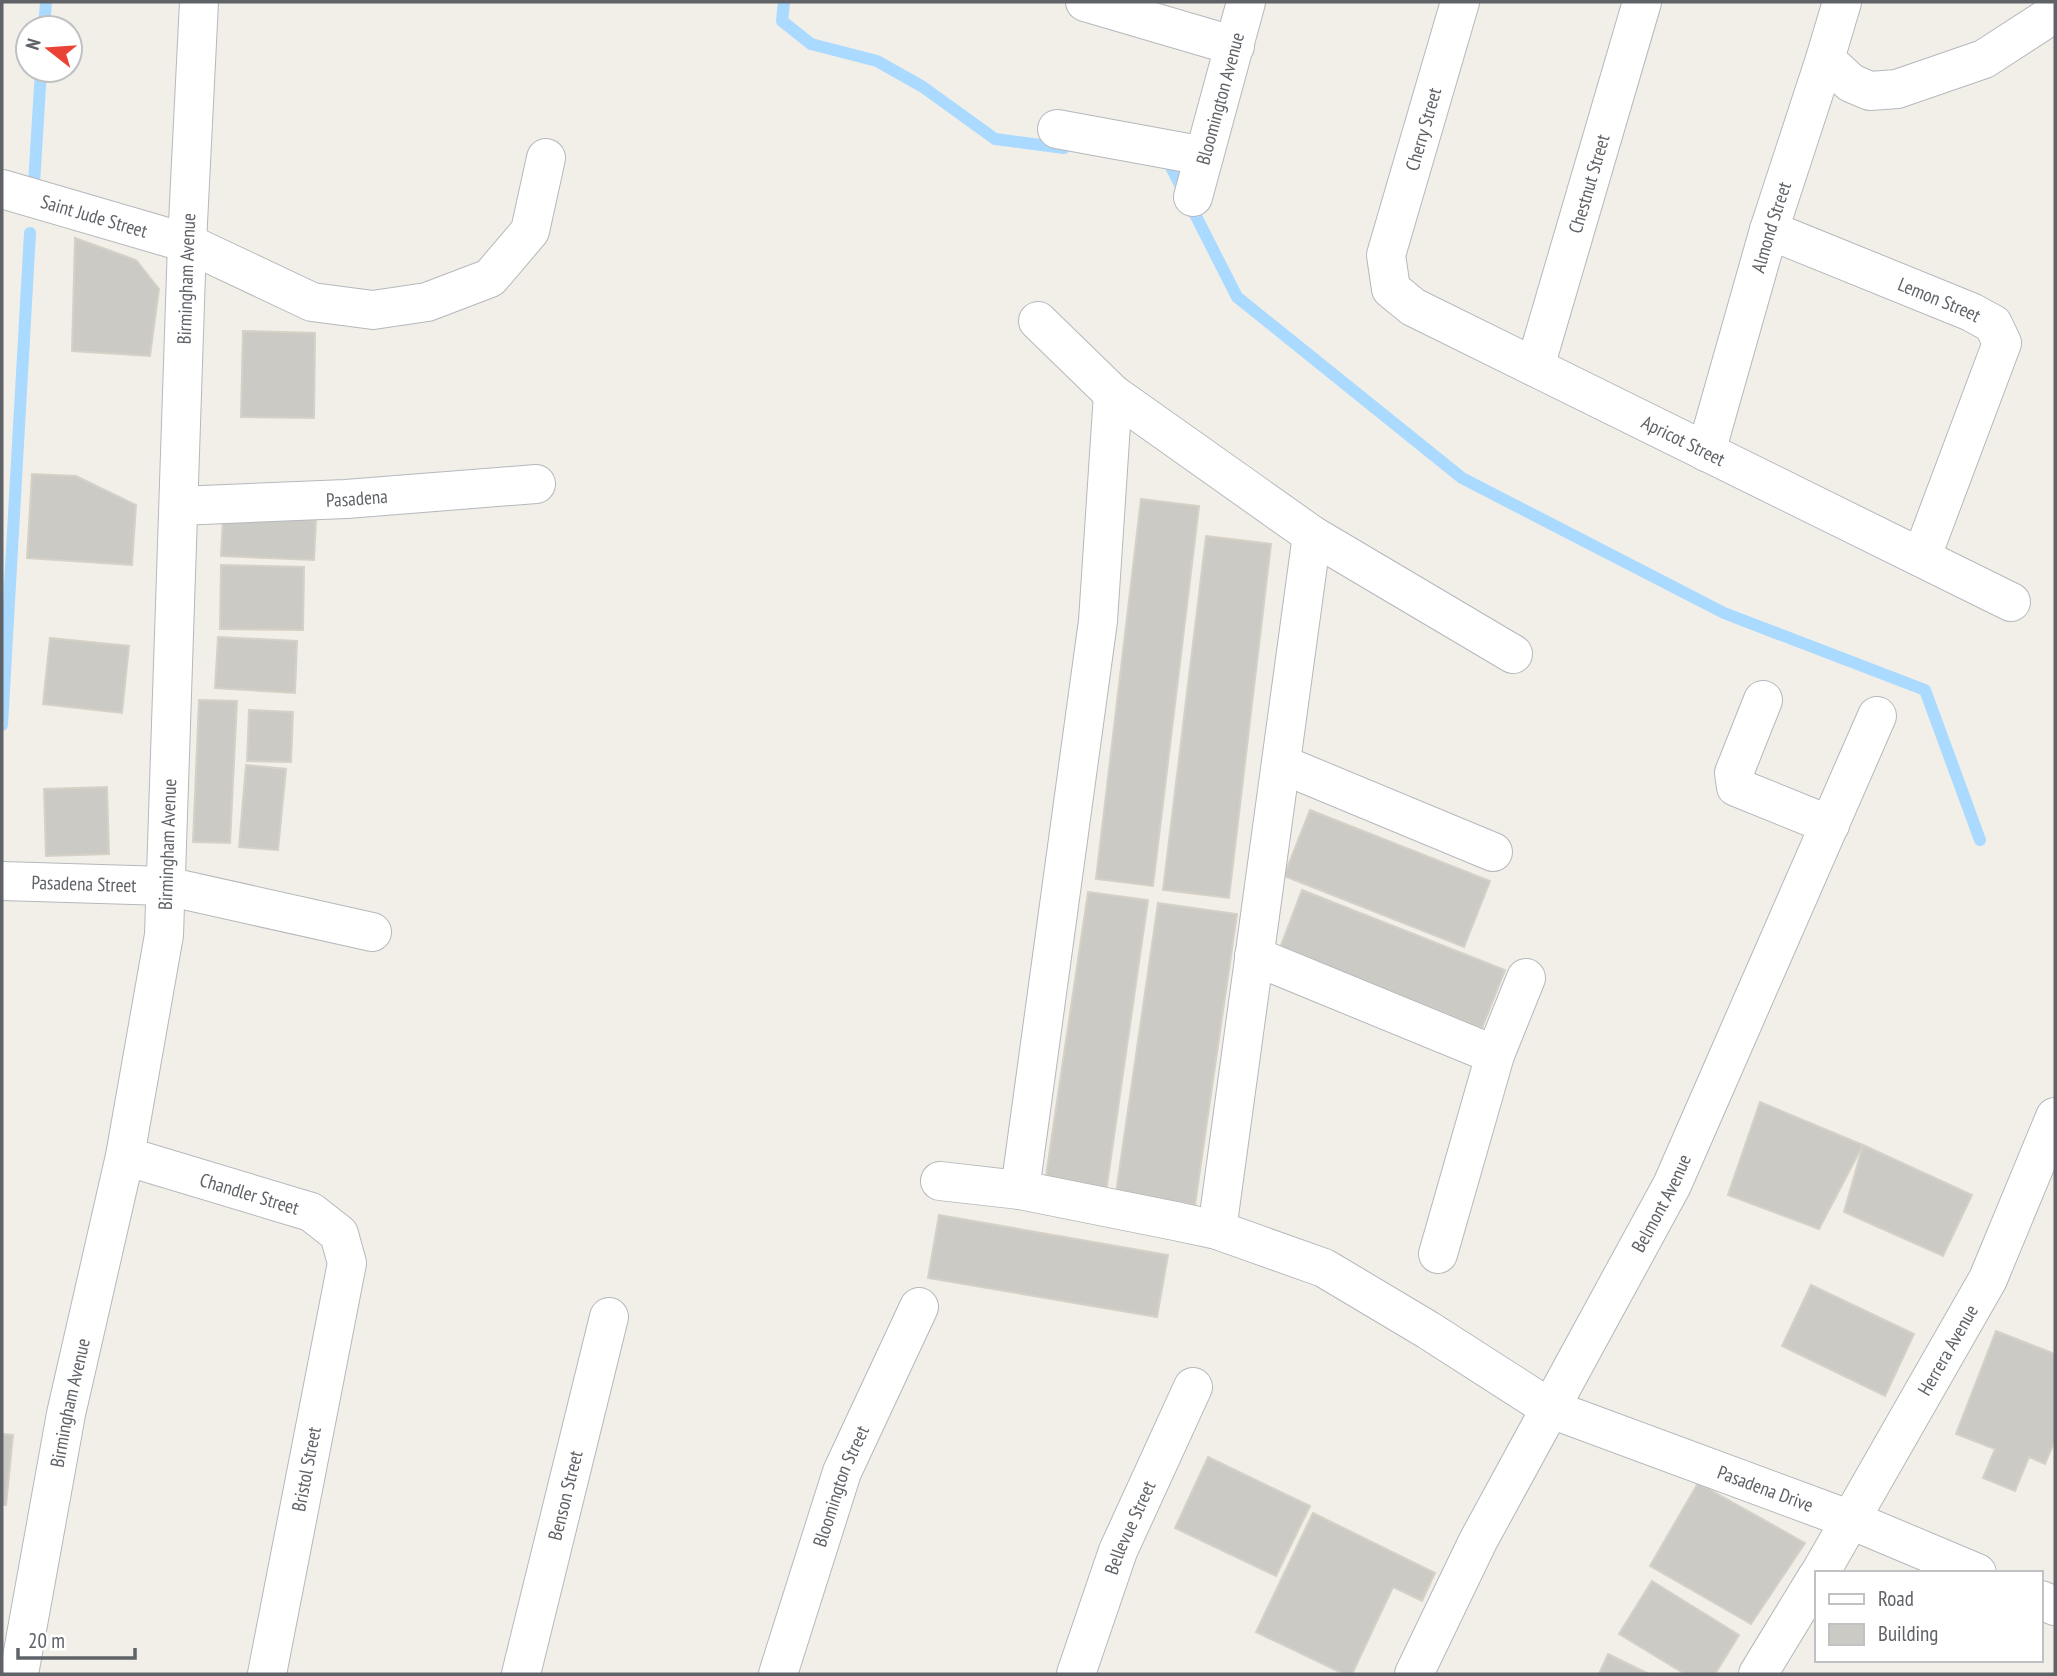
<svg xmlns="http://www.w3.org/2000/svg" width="2057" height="1676" font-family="'PT Sans Narrow',sans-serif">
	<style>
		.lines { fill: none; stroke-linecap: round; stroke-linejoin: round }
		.stream { stroke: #aadaff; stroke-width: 12 }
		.building { fill: #cccac5; stroke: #d6d1c6; stroke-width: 2 }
		.minor-casing { stroke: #b5b8bc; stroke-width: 40 }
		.minor { stroke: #fff; stroke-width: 38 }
		.labels { text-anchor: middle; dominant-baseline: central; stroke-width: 6; stroke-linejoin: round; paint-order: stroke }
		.street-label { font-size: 19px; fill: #5f6368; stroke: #fff }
	</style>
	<rect width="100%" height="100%" fill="#f1efe8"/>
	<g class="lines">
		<g class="stream">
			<path d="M784,2L782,21L811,44L877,61L923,87L995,139L1064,148"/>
			<path d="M44,28L46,2"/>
			<path d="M1162,160L1168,161L1237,297L1462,478L1724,613L1925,690L1980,840"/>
			<path d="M34,184L41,70"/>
			<path d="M2,725L30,233"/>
		</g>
	</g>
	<g class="building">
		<path d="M75,238L136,260L159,289L150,356L72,351Z"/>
		<path d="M243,331L315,333L314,418L241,417Z"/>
		<path d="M32,474L76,476L136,505L132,565L27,558Z"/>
		<path d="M1141,499L1199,506L1153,886L1096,879Z"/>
		<path d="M223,516L316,520L314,560L221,556Z"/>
		<path d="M1206,536L1271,544L1229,898L1163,890Z"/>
		<path d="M221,565L304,567L303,630L220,629Z"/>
		<path d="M218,637L297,641L295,693L215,688Z"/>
		<path d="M50,638L129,646L122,713L43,704Z"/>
		<path d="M199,700L237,701L230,843L193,842Z"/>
		<path d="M249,710L293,712L291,762L247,761Z"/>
		<path d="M246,765L286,769L278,850L239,847Z"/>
		<path d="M107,787L109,854L46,856L44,789Z"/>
		<path d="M1310,810L1490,881L1464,947L1284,876Z"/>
		<path d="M1302,890L1505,970L1482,1028L1280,948Z"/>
		<path d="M1088,892L1148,900L1106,1192L1045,1183Z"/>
		<path d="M1158,903L1237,914L1195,1205L1116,1193Z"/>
		<path d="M1760,1102L1863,1145L1819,1229L1728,1195Z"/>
		<path d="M1863,1145L1972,1195L1943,1256L1844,1212Z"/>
		<path d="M939,1215L1168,1255L1157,1317L928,1278Z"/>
		<path d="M1811,1285L1914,1334L1885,1396L1782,1346Z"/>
		<path d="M1996,1331L2055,1354V1440L2045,1464L2029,1457L2015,1491L1983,1478L1995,1449L1956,1434Z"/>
		<path d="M2,1434L13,1435L6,1505H2Z"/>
		<path d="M1208,1457L1310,1506L1276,1576L1175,1528Z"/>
		<path d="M1698,1483L1805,1543L1751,1624L1650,1566Z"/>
		<path d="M1313,1513L1435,1573L1422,1601L1393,1587L1352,1674H1344L1256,1632Z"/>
		<path d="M1652,1581L1739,1635L1715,1674H1685L1619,1634Z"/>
		<path d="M1608,1654L1649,1674H1599Z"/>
	</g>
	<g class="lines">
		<defs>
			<g id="minor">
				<path d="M1085,2L1235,46"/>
				<path id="s1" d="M1460,2L1386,255L1391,289L1413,307L2011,602"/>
				<path d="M1825,59L1851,83L1870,91L1897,89L1984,59L2055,13"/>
				<path d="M1057,129L1204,156"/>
				<path id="s2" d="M2,189L187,243L312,302L373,310L427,302L490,278L530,231L546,158"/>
				<path id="s3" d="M1193,197L1246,2"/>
				<path id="s4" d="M1769,230L1971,312L1993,324L2002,343L1922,556"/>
				<path d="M1038,321L1113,394L1312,535L1513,654"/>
				<path id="s5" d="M1535,367L1642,2"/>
				<path id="s6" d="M1706,452L1769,230L1825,59L1842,2"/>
				<path id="s7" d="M179,506L346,499L536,484"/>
				<path d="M1763,700L1734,773L1736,787L1830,825"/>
				<path d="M1281,764L1493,852"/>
				<path id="s8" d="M2,881L166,886L372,932"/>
				<path d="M1254,956L1495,1055"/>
				<path id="s9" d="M125,1156L311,1212L339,1234L347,1263L267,1674"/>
				<path id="s10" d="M940,1181L1020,1190L1175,1221L1217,1230L1324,1268L1428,1330L1551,1409L1851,1520L1977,1573"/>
				<path d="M1020,1190L1098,621L1113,394"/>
				<path d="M1217,1230L1312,535"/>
				<path d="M1438,1254L1495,1055L1526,978"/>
				<path id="s11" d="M1820,1573L1988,1279L2055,1117"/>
				<path d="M2041,1600L2055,1606"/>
				<path id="s12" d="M19,1674L66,1414L125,1156L164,935L187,243L199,2"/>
				<path id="s13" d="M521,1674L609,1317"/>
				<path id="s14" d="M778,1674L842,1472L919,1307"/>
				<path id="s15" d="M1076,1674L1118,1551L1193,1387"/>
				<path id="s16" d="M1414,1674L1478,1541L1672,1185L1877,716"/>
				<path d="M1758,1674L1817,1577"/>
			</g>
		</defs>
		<use href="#minor" class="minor-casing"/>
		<use href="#minor" class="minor"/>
	</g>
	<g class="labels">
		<g class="street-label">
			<text stroke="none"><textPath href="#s3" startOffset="102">Bloomington Avenue</textPath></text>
			<text transform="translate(1423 129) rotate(-74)">Cherry Street</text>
			<text stroke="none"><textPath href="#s5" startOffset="191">Chestnut Street</textPath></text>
			<text stroke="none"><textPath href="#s2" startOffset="96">Saint Jude Street</textPath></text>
			<text stroke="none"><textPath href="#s6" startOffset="234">Almond Street</textPath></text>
			<text stroke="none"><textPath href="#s12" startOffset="1410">Birmingham Avenue</textPath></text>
			<text stroke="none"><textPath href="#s4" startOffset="184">Lemon Street</textPath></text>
			<text stroke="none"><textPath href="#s1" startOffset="628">Apricot Street</textPath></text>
			<text stroke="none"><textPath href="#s7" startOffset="178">Pasadena</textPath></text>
			<text stroke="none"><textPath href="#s12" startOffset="844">Birmingham Avenue</textPath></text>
			<text stroke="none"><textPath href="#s8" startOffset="82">Pasadena Street</textPath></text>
			<text stroke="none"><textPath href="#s9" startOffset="130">Chandler Street</textPath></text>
			<text stroke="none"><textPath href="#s16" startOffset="532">Belmont Avenue</textPath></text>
			<text stroke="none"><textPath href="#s11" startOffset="257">Herrera Avenue</textPath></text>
			<text stroke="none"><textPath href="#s12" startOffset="276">Birmingham Avenue</textPath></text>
			<text transform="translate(306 1469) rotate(-79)">Bristol Street</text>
			<text stroke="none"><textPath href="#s14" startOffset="198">Bloomington Street</textPath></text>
			<text stroke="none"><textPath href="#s10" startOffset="891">Pasadena Drive</textPath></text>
			<text stroke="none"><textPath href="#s13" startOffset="184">Benson Street</textPath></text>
			<text stroke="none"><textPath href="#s15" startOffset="156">Bellevue Street</textPath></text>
		</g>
	</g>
	<rect width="2057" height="1676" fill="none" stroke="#5f6368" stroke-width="7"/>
	<rect x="1815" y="1571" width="228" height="91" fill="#ffffff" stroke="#bfc1c3" stroke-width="2"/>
	<rect x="1829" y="1594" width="35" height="10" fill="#ffffff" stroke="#bfc1c3" stroke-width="2"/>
	<text x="1878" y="1606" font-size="21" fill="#5f6368">Road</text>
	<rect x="1829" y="1624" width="35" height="21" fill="#cccac5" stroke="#bfc1c3" stroke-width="2"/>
	<text x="1878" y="1641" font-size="21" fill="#5f6368">Building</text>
	<g transform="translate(49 49) rotate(287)"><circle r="33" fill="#ffffff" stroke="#bfc1c3" stroke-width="2"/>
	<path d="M0-5L12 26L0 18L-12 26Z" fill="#ea4335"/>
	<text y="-10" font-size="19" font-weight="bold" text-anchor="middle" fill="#5f6368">N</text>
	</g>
	<path d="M18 1648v10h117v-10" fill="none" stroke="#5f6368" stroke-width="3.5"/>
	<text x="28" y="1648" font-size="21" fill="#5f6368" stroke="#ffffff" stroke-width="5" paint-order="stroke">20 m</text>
</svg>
